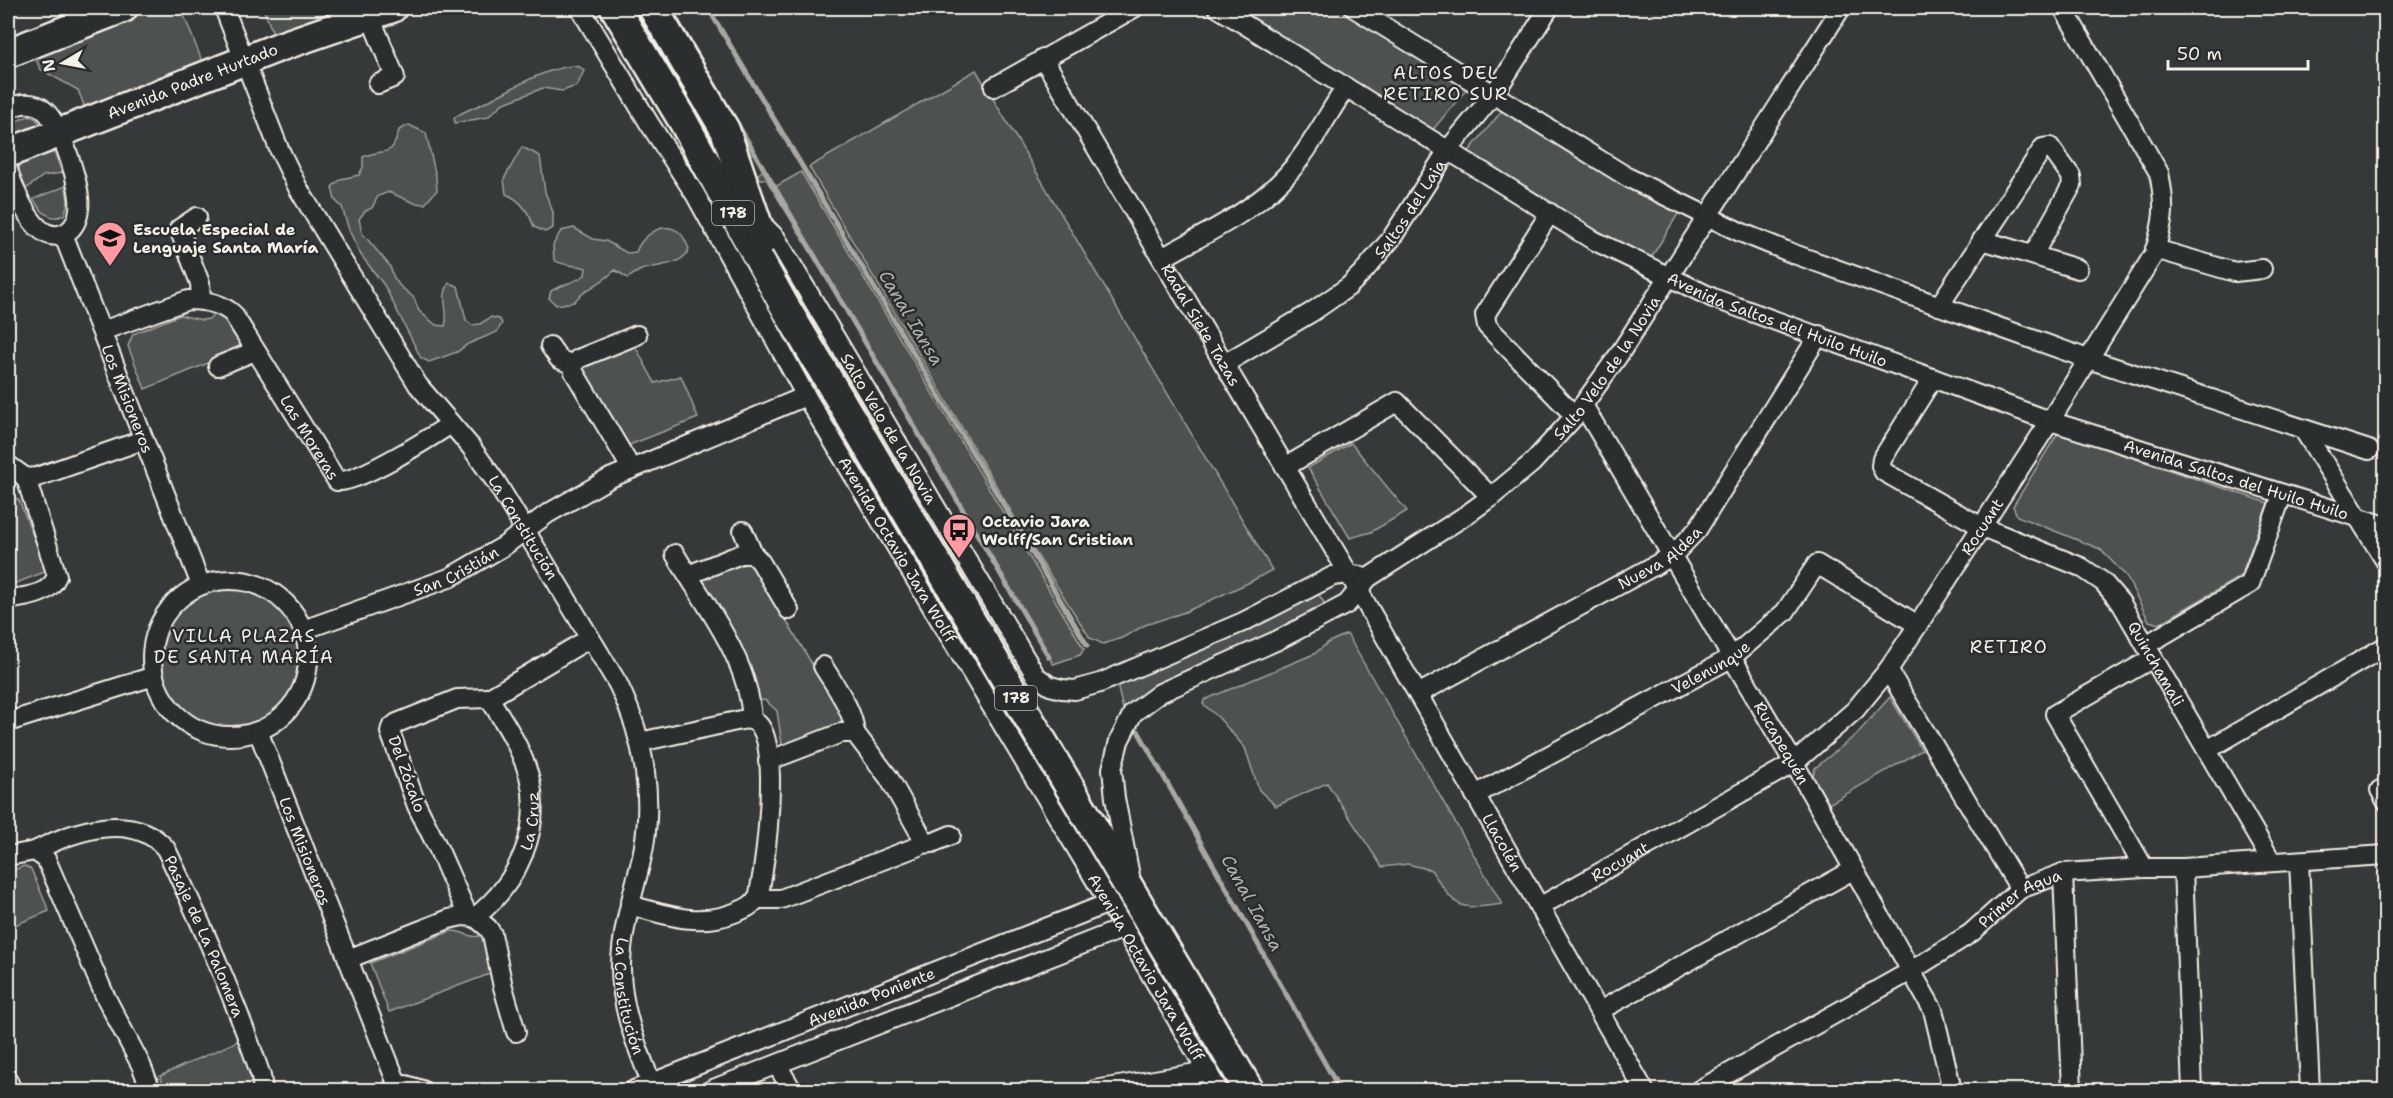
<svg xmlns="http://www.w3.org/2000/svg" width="2393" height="1098" font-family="'Shantell Sans',sans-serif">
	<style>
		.green { fill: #4e514f; stroke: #a1a19c; stroke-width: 1.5 }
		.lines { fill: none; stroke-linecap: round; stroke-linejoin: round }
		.stream { stroke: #a8a7a1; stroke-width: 5 }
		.minor-casing { stroke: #f4f1e8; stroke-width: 22 }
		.primary-casing { stroke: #f4f1e8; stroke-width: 33 }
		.minor { stroke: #2a2d2e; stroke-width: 18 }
		.primary { stroke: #2a2d2e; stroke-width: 28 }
		.labels { text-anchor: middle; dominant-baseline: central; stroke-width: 5; stroke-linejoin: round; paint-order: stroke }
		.shield { fill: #2a2d2e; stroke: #b7b6b0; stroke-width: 1.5 }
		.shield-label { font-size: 15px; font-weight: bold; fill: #f4f1e8 }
		.street-label { font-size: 16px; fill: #f4f1e8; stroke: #2a2d2e }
		.poi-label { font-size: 16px; font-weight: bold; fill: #f4f1e8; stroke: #2a2d2e; text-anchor: start }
		.neighbourhood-label { font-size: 18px; letter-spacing: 1.5px; fill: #f4f1e8; stroke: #2a2d2e }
		.water-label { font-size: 18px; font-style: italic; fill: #b4b3ad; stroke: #2a2d2e }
	</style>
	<rect width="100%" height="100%" fill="#363939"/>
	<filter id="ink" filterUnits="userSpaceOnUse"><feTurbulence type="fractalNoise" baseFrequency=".0167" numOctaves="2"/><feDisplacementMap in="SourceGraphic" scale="12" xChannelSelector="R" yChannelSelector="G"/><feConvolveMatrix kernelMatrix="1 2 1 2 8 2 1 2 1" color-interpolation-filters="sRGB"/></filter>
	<g filter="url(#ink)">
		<g class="green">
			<path d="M145,8H181L204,66L87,113L78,90L40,69L33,52Z"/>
			<path d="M263,8H365L275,38Z"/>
			<path d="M668,8H672L755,153L749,154L738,129Z"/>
			<path d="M1231,8H1348L1470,85L1431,132Z"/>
			<path d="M572,66L580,67L584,71L577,86L562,91L543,88L502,104L488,117L455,123L454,118C463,111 474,108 484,103C512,89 540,70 572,66Z"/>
			<path d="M976,70L1272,570L1248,583L1185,612L1145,625L1122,638L1103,644L1090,638L1035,552L809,167Z"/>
			<path d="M1505,107L1681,209L1648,263L1465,156Z"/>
			<path d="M28,116L35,118L41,125L10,138L8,133L12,123Z"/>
			<path d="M409,125L426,133L436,177L437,190L425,204L414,203L389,192L378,196L372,208L365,211L359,219L362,233L390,266L393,276L399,285L414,298L419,311L436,325L445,326C450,310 439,300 449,283L458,286L466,320L472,325L480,324L491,317L499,319L502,323L497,332L468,344L457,352L429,362L421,358L384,285L361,255L349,230L342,207L335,200L332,187L341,179L359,175L363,167V157C386,146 391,161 399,130Z"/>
			<path d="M522,147L540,156L545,192L553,212V228L545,232L534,227C529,212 521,200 506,194L504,179Z"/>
			<path d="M51,152L55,154L62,173L43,176L26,189C24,184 19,176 19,171C17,158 42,153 51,152Z"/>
			<path d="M765,169L775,187L801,172L1084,649L1080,655L1053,664L803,239L766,179H758L757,175Z"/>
			<path d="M66,186L68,203L64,215C49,222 41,211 33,199Z"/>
			<path d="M574,228L593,239L606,241L627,253L636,252C641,237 662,220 679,232C684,236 687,244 689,249C682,267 657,264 641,270C637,272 632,275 628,278L615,270C602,284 582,290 574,302L556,305L549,298L551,291C562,284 575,283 585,275L586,268C575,264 564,267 554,260L553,245L561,231Z"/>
			<path d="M220,308L248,347L145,389L128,346L133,334L180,315L202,320L209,319Z"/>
			<path d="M633,342L655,383L681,376L698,418L624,447L580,373L583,362Z"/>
			<path d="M2058,433L2268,503L2241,576L2159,624L2149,621L2126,576L2100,549L2017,516L2013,506Z"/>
			<path d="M1351,443L1407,511L1371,532L1350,538L1308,468Z"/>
			<path d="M8,493L19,500L47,571L11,585L8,567Z"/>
			<path d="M747,558L791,617L786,620L812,664L817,662L851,723L783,751L777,711L765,700L752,702L692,579Z"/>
			<circle cx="230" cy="658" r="73"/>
			<path d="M1318,593L1326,606L1179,680L1127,725L1116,681Z"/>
			<path d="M1347,634L1502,904C1454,911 1457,907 1431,870L1408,864L1382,867L1327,783L1276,806L1259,790L1245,748L1219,718L1203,704L1204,700L1314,654L1329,642Z"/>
			<path d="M1890,697L1922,750L1829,804L1813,776L1815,768L1857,734Z"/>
			<path d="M24,866L31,869L49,911L8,928V872Z"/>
			<path d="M451,931C463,930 470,940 483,935L495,972L389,1012L370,963Z"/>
			<path d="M238,1041L255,1080L254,1090H165L160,1076Z"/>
		</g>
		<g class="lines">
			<g class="stream">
				<path d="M670,8L702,63"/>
				<path d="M708,8L1087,645"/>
				<path d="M737,123L1049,657"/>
				<path d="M1138,731L1340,1090"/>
			</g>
			<defs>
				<g id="minor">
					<path id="s1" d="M224,8L279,149L298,188L418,385L471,447L496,482L618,684C645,739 655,802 641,861C633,895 622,928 621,964C620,1009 638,1049 654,1090"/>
					<path id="s2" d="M580,8L649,123L695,194L806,396L1109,903L1218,1090"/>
					<path id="s3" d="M1218,8L1593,240L1713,298L2050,421L2386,526"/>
					<path d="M1354,8L1629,178L1740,232L1794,254L2088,359L2369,450"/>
					<path d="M370,16L395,77L378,84"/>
					<path id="s4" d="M1043,58L1360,593L1644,1090"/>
					<path d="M994,87L1134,8"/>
					<path d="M8,110C19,102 35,101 45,111C61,125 82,188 79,209C78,218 75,227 67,232C36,251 14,189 8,170"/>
					<path d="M1550,213L1488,310L1485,315L1487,326L1575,416"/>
					<path d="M197,217L179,229L200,283L201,300"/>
					<path id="s5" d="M760,222L776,238L1036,676L1050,686L1062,689L1075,690L1100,683L1243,622L1333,576L1349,574L1360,576"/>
					<path id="s6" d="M63,234L201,585"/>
					<path d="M1982,240L2078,269"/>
					<path d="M2155,249L2235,272L2262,269"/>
					<path d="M1162,258C1202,235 1249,214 1281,181C1308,154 1325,118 1346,87"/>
					<path d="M1939,306L2043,148L2050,147L2071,176L2072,185L2033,255"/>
					<path id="s7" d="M102,331L188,300C205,300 221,303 233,314L337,481C357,484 431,437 451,424"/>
					<path d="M550,346L559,359L573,365"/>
					<path id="s8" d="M1224,364L1312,312L1348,287L1364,271L1391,239L1448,150L1494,94L1549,8"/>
					<path d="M218,366L255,351"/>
					<path id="s9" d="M1933,378L1882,459L1881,466L1884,472L1982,527L2081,567L2103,582L2121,603L2272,862"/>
					<path id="s10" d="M1583,405L1794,763L1933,1010L1952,1090"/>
					<path d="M2303,429L2386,562"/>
					<path d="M8,465L26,478L37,477L143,440"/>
					<path d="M1285,467L1397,402L1491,497"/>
					<path d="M631,468L574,372L573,365L578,359L637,335"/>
					<path d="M743,531L753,554"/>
					<path d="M675,554C705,606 749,658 752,720"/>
					<path d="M688,575L741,554H753L760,561L789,610"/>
					<circle cx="230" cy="658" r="78"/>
					<path d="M8,600C27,596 49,596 57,576L26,478"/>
					<path id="s11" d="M303,630L449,578L504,546L547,514L610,478L806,396"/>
					<path d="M2146,645L2250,584L2282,495"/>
					<path d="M823,666C835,686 853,709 855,733"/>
					<path d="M1888,670L2020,889"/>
					<path id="s12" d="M1418,694L1672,556L1697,530L1819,335"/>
					<path d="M489,698L590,638"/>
					<path d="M8,722L154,676"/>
					<path id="s13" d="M258,731L398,1086"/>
					<path d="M2207,750L2386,646"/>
					<path d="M2386,787L2380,790L2386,801"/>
					<path id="s14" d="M1475,795L1731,658L1785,612L1817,564L1918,625"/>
					<path d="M921,844L932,843L951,835"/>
					<path id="s15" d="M35,851C73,831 133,810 166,849C201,923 235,998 261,1076L263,1090"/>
					<path d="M8,856L35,851L46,859L105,996L141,1065L151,1090"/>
					<path d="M2299,861L2310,1090"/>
					<path d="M2144,868L2055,714L2153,658"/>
					<path d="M2183,868L2192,1090"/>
					<path d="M2063,873L2072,1090"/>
					<path id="s16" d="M1130,876L1115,798L1112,769L1119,741L1133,713L1160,693L1278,640L1347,604L1368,578L1466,515L1491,497L1532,463L1575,416L1618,356L1841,8"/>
					<path d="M757,899H781L919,846L923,839L889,778L855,733H841L768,761"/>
					<path d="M630,905C665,915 698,927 734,913C745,909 755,905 759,894C765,863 781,746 758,724C753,719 747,719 741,720L640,742"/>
					<path id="s17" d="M1539,907L1794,763L1855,710L1888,670L1918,625L2050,421L2154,254C2164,221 2166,207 2159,173L2063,8"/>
					<path d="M468,916L438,848L417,806L390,732L391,728L397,723L457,699L489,698"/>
					<path d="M475,917L488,928L492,934L503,987L516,1032"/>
					<path id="s18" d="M348,959L449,919L462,916L475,917C517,884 543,830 529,776C521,748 505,723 489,698"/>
					<path d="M1599,1011L1853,870"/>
					<path d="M777,1065L792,1090"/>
					<path d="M8,1081L12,1090"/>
					<path d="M391,1090L406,1085L422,1090"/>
					<path id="s19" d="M634,1090L1109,903"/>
					<path d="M711,1090L1124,928"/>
					<path d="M1095,1090L1208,1071"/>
					<path id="s20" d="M1699,1090L1911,971L1971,933L2020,889L2063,873L2144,868H2183L2386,855"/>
				</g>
				<g id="primary">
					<path d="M615,8L683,121L784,305L1249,1090"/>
					<path d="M653,8L725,130L763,240"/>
					<path d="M8,53L123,8"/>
					<path id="s21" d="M8,153L279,47L392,8"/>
				</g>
			</defs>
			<use href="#minor" class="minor-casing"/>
			<use href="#primary" class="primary-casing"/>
			<use href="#minor" class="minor"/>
			<use href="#primary" class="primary"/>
		</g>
	</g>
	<defs>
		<symbol id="school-pin" viewBox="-11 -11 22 30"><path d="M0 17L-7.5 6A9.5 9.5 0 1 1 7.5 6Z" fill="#ff9aa2" stroke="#2a2d2e"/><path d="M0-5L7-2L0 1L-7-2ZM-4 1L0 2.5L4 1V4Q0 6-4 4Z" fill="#111"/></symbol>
		<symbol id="bus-pin" viewBox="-11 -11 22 30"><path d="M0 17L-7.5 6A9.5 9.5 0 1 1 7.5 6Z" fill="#ff9aa2" stroke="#2a2d2e"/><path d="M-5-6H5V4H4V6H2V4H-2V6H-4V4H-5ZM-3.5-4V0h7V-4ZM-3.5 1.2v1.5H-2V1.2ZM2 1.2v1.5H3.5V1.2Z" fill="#111"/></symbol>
	</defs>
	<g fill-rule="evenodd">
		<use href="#school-pin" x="91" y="219" width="38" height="52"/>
		<use href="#bus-pin" x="940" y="511" width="38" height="52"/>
	</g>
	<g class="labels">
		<g class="shield">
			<rect x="712" y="201" width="42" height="24" rx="4.5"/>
			<rect x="995" y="686" width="42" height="24" rx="4.5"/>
		</g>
		<g class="shield-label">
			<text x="733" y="213">178</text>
			<text x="1016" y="698">178</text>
		</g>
		<g class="street-label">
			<text stroke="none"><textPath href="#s21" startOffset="198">Avenida Padre Hurtado</textPath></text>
			<text stroke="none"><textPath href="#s8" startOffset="246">Saltos del Laja</textPath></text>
			<text stroke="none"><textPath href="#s3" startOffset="642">Avenida Saltos del Huilo Huilo</textPath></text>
			<text stroke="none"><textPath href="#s4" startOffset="310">Radal Siete Tazas</textPath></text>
			<text stroke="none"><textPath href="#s16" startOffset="765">Salto Velo de la Novia</textPath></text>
			<text stroke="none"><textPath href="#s6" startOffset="177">Los Misioneros</textPath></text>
			<text stroke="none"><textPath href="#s5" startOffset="244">Salto Velo de la Novia</textPath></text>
			<text stroke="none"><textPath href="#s7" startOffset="285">Las Moreras</textPath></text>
			<text stroke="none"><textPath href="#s3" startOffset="1128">Avenida Saltos del Huilo Huilo</textPath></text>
			<text stroke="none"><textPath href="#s1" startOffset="603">La Constitución</textPath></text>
			<text stroke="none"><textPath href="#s17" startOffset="597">Rocuant</textPath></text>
			<text stroke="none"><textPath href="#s2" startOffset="628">Avenida Octavio Jara Wolff</textPath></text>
			<text stroke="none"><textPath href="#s12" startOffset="278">Nueva Aldea</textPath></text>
			<text stroke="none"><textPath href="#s11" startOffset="164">San Cristián</textPath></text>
			<text stroke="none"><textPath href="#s9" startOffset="453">Quinchamali</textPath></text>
			<text stroke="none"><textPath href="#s14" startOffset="268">Velenunque</textPath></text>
			<text stroke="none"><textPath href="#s10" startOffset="392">Rucapequén</textPath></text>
			<text transform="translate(407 774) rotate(70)">Del Zócalo</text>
			<text stroke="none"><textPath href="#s18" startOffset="249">La Cruz</textPath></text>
			<text stroke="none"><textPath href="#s4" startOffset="909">Llacolén</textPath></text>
			<text stroke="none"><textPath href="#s13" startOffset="129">Los Misioneros</textPath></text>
			<text stroke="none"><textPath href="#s17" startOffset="93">Rocuant</textPath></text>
			<text stroke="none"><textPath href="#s20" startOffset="375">Primer Agua</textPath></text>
			<text stroke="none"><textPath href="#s15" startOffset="237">Pasaje de La Palomera</textPath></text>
			<text stroke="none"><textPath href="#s2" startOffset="1114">Avenida Octavio Jara Wolff</textPath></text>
			<text stroke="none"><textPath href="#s1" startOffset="1106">La Constitución</textPath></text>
			<text stroke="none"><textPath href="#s19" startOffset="255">Avenida Poniente</textPath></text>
		</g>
		<g class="poi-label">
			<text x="133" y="229">Escuela Especial de<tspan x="133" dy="18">Lenguaje Santa María</tspan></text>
			<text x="982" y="521">Octavio Jara<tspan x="982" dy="18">Wolff/San Cristian</tspan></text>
		</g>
		<g class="neighbourhood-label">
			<text x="1446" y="73">ALTOS DEL<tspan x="1446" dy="21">RETIRO SUR</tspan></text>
			<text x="244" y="636">VILLA PLAZAS<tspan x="244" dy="21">DE SANTA MARÍA</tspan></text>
			<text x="2009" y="647">RETIRO</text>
		</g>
		<g class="water-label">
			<text transform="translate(911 318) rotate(59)">Canal Iansa</text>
			<text transform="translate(1252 903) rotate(61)">Canal Iansa</text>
		</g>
	</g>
	<rect width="2393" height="1098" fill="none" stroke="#2a2d2e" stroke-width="30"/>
	<rect x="15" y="15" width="2363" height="1068" fill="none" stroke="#f4f1e8" stroke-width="2" filter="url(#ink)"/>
	<g transform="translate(63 63) rotate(260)" stroke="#2a2d2e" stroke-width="4.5" paint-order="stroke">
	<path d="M0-4.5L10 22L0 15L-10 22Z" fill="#f4f1e8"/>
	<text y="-9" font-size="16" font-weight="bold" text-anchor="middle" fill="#f4f1e8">N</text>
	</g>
	<path d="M2168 60v9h140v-9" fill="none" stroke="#f4f1e8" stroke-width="3"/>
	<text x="2177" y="60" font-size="18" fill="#f4f1e8" stroke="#2a2d2e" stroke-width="4.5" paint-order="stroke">50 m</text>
</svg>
